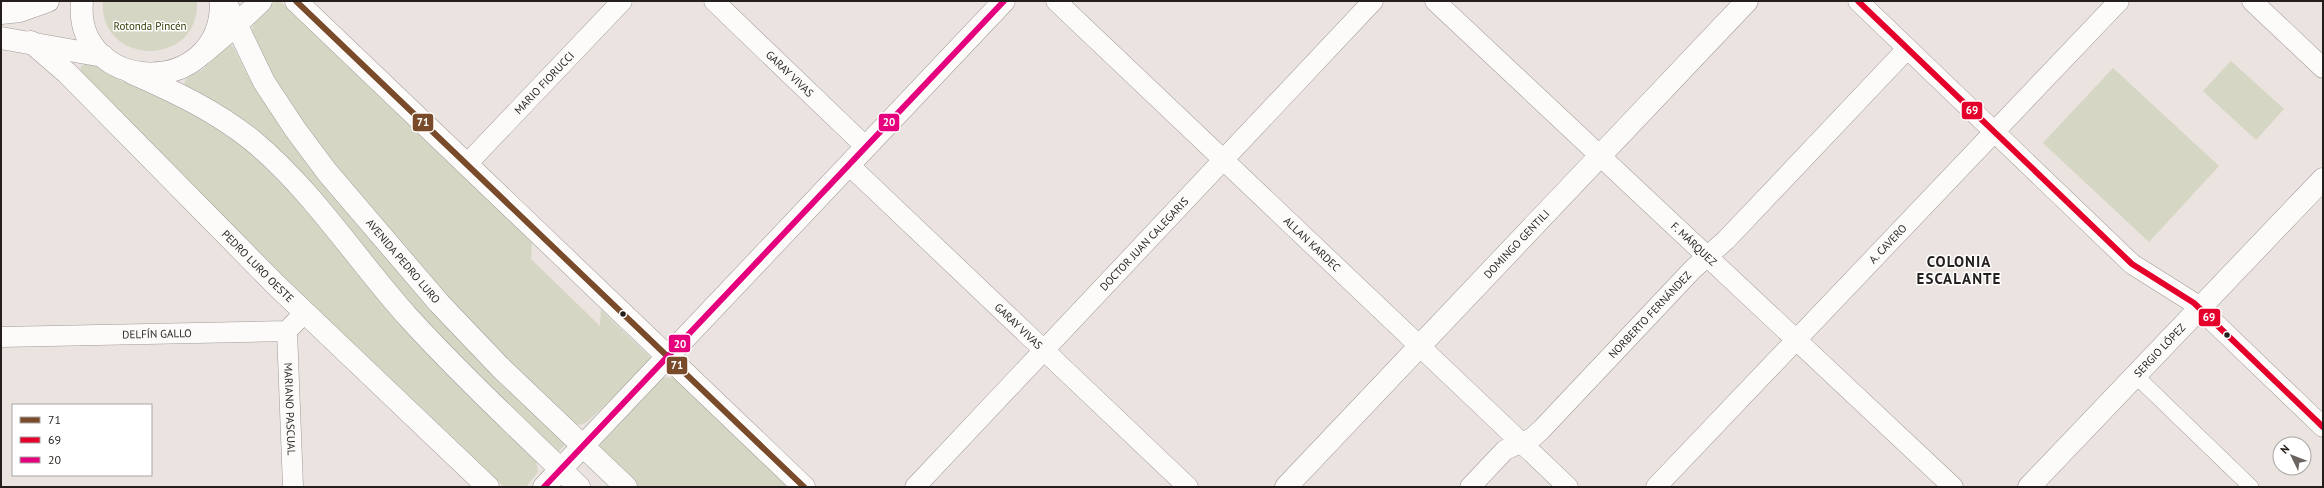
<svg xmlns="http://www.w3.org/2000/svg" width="2324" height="488" font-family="'PT Sans',sans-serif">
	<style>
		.green { fill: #d5d6c3 }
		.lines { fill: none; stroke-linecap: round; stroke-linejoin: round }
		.pedestrian-casing { stroke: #a09a98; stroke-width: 16 }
		.minor-casing { stroke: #a09a98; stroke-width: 21 }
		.tertiary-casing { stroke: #a09a98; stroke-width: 23 }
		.secondary-casing { stroke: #a09a98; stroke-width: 23 }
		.primary-casing { stroke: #a09a98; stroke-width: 23 }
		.pedestrian { stroke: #fcfbfa; stroke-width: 15 }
		.minor { stroke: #fcfbfa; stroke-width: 20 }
		.tertiary { stroke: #fcfbfa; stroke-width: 22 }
		.secondary { stroke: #fcfbfa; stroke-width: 22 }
		.primary { stroke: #fcfbfa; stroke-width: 22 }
		.bus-1-casing { stroke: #fff; stroke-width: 9 }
		.bus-2-casing { stroke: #fff; stroke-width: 9 }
		.bus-3-casing { stroke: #fff; stroke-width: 9 }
		.bus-1 { stroke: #7a4b2a; stroke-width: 6 }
		.bus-2 { stroke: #e4002b; stroke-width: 6 }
		.bus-3 { stroke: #e5007d; stroke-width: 6 }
		.bus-dot { fill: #241f1c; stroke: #fff; stroke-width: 1.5 }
		.labels { text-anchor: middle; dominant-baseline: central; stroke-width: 3; stroke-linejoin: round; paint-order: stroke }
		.park-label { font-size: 11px; fill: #353e06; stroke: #fff }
		.street-label { font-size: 11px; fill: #241f1c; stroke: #fff }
		.district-label { font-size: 15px; font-weight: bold; letter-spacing: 1px; fill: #241f1c; stroke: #fff }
		.line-badge { stroke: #fff; stroke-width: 1.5 }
		.badge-label { font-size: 11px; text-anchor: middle; font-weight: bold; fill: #fff }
	</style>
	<rect width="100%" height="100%" fill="#ebe3df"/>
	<g class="green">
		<path d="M103,1H197C200,69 98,66 103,1Z"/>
		<path d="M280,1L532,242L531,259L600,326L601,310L650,357L649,363L587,422L580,425L570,422L439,291L315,141L266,65L252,30C253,20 270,2 280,1Z"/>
		<path d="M230,44L234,48L251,82L312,169L566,444L557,453L186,86L184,83L187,78L202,70L226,45Z"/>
		<path d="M2231,61L2284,109L2256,140L2203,91Z"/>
		<path d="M86,63L94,65L121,81L148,88L226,132L275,174L536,460L538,472L526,487H504L294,289L80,72L81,66Z"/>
		<path d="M2113,68L2219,166L2149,242L2043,143Z"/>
		<path d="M663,377L675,378L790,487H637L600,451L598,447Z"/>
	</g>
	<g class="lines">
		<defs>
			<path id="pedestrian" d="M2136,376L2251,487"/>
			<g id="minor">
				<path id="s1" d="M714,1L866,147"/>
				<path id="s2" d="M1056,1L1568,487"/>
				<path id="s3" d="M1435,1L1953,487"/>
				<path d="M1858,1L2132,264L2194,303L2323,427"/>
				<path d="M2252,1L2323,68"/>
				<path id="s4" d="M467,164L622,1"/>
				<path id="s5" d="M849,165L1188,487"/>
				<path id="s6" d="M287,331L293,487"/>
				<path id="s7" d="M1,337L287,331L304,313"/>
				<path id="s8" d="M915,487L1373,1"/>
				<path id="s9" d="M1470,487L1505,450L1532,438L1541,430L1693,269L1726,240L1907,49"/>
				<path id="s10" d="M1656,487L2119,1"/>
			</g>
			<g id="tertiary">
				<path d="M296,1L804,487"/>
				<path id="s11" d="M31,42L67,73L276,285L488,487"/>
				<path d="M544,487L561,469"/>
				<path id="s12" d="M1286,487L1747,1"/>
				<path id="s13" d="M2029,487L2323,179"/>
			</g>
			<g id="secondary">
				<path d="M1,13L20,11L48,1"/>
				<path d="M1,38L103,56"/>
				<path d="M203,53L236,25L261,1"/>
				<path d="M561,469L1004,1"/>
			</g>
			<g id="primary">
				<path d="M82,1C73,94 223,101 221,1"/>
				<path id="s14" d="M225,1L264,82L295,129L327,172L439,303L500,367L626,487"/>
				<path d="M132,73C175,92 216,111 253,141C313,191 356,259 408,317C462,376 521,431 579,487"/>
			</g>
		</defs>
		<use href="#pedestrian" class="pedestrian-casing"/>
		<use href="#minor" class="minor-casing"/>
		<use href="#tertiary" class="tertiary-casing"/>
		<use href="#secondary" class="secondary-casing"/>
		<use href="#primary" class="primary-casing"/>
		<use href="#pedestrian" class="pedestrian"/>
		<use href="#minor" class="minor"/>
		<use href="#tertiary" class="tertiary"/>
		<use href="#secondary" class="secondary"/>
		<use href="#primary" class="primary"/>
		<defs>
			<path id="bus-1" d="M296,1L804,487"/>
			<path id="bus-2" d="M1858,1L2132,264L2194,303L2323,427"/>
			<path id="bus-3" d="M544,487L1004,1"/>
		</defs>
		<use href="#bus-1" class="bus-1-casing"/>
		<use href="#bus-2" class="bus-2-casing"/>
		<use href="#bus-3" class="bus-3-casing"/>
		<use href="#bus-1" class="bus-1"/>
		<use href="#bus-2" class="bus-2"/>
		<use href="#bus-3" class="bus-3"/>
	</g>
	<g class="bus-dot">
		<circle cx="623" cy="314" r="3.5"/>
		<circle cx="2227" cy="335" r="3.5"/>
	</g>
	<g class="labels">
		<g class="park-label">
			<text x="150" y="26">Rotonda Pincén</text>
		</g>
		<g class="street-label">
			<text stroke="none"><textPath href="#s1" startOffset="105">GARAY VIVAS</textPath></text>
			<text stroke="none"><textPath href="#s4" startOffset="112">MARIO FIORUCCI</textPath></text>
			<text stroke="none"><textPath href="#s10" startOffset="336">A. CAVERO</textPath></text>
			<text stroke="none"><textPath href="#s8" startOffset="334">DOCTOR JUAN CALEGARIS</textPath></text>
			<text stroke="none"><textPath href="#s2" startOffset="353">ALLAN KARDEC</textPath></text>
			<text stroke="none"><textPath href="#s12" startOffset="335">DOMINGO GENTILI</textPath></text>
			<text stroke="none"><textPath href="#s3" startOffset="355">F. MÁRQUEZ</textPath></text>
			<text stroke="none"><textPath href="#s14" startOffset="317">AVENIDA PEDRO LURO</textPath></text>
			<text stroke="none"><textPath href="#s11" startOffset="319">PEDRO LURO OESTE</textPath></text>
			<text stroke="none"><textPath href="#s9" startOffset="251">NORBERTO FERNÁNDEZ</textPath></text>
			<text stroke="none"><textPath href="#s5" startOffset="234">GARAY VIVAS</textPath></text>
			<text stroke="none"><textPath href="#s7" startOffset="156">DELFÍN GALLO</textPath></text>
			<text stroke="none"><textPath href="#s13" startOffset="189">SERGIO LÓPEZ</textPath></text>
			<text stroke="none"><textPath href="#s6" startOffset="78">MARIANO PASCUAL</textPath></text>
		</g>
		<g class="district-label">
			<text x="1959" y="261">COLONIA<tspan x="1959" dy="17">ESCALANTE</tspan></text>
		</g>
	</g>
	<g class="line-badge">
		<rect x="1961" y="101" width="22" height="19" rx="4" fill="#e4002b"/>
		<rect x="412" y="113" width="22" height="19" rx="4" fill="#7a4b2a"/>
		<rect x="878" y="113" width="22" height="19" rx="4" fill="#e5007d"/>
		<rect x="2198" y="308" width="23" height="19" rx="4" fill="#e4002b"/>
		<rect x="668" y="334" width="23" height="19" rx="4" fill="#e5007d"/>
		<rect x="666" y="356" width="22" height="19" rx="4" fill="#7a4b2a"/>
	</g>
	<g class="badge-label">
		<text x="1972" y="114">69</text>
		<text x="423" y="126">71</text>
		<text x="889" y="126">20</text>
		<text x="2209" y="321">69</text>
		<text x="680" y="348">20</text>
		<text x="677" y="369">71</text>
	</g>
	<rect width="2324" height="488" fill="none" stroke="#241f1c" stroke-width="4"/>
	<rect x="12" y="404" width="140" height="72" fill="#ffffff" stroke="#a7a5a4"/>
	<rect x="20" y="417" width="20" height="6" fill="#7a4b2a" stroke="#a7a5a4"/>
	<text x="48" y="424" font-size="12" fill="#241f1c">71</text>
	<rect x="20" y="437" width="20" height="6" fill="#e4002b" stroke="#a7a5a4"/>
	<text x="48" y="444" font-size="12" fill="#241f1c">69</text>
	<rect x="20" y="457" width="20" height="6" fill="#e5007d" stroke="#a7a5a4"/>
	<text x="48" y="464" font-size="12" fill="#241f1c">20</text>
	<g transform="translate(2292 456) rotate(313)"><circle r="19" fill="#ffffff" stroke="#a7a5a4"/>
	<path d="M0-3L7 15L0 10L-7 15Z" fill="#6a6460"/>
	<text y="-6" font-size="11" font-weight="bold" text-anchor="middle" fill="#241f1c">N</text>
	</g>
</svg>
